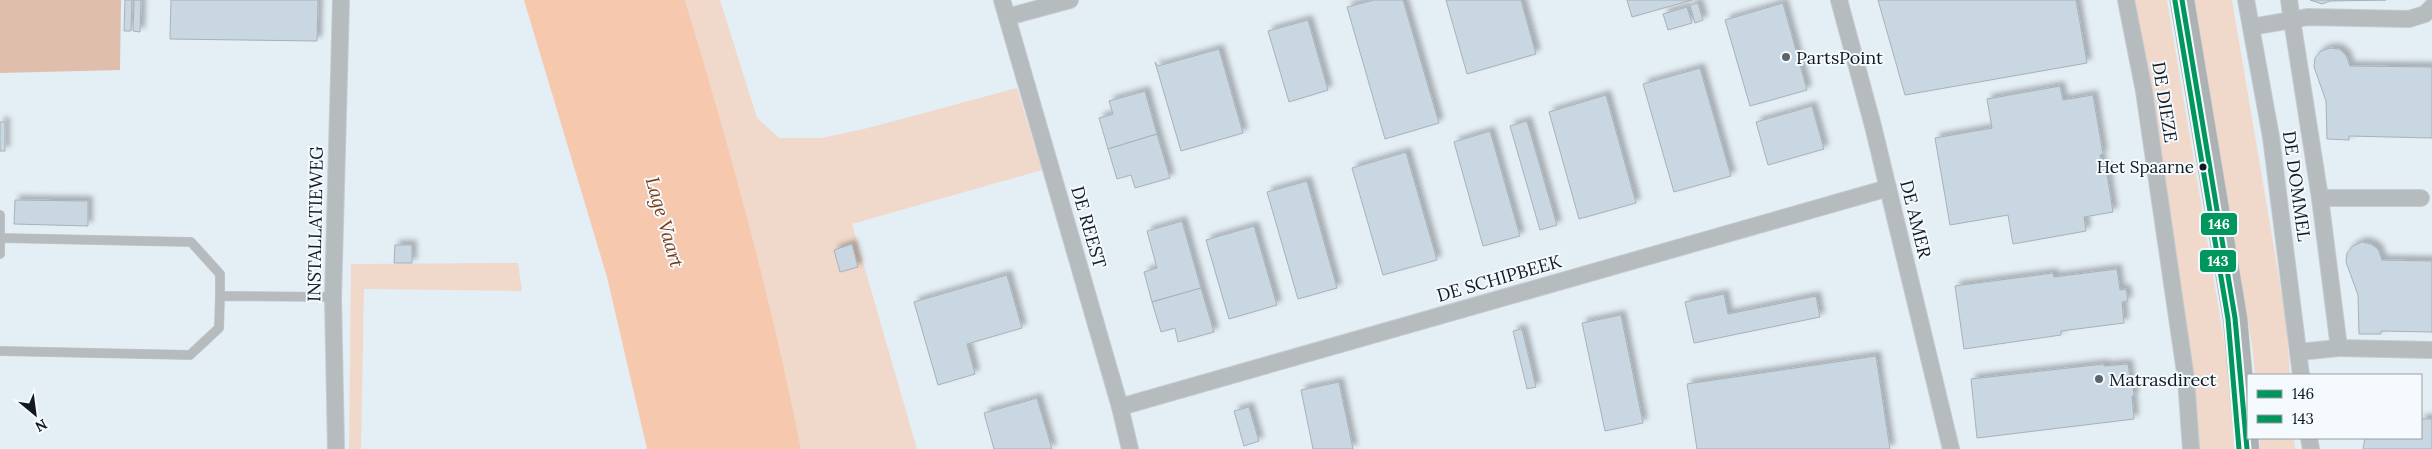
<svg xmlns="http://www.w3.org/2000/svg" width="2432" height="449" font-family="Lora,serif">
	<style>
		.green { fill: #f0d8cb }
		.forest { fill: #dfbeac }
		.water { fill: #f6c8ae }
		.building { fill: #c8d7e2; stroke: #a8b1b7; filter: url(#shadow) }
		.lines { fill: none; stroke-linecap: round; stroke-linejoin: round }
		.service-casing { stroke: #c4cbd1; stroke-width: 10 }
		.minor-casing { stroke: #c4cbd1; stroke-width: 18 }
		.secondary-casing { stroke: #c4cbd1; stroke-width: 25 }
		.service { stroke: #b6bbbe; stroke-width: 9 }
		.minor { stroke: #b6bbbe; stroke-width: 16 }
		.secondary { stroke: #acb1b4; stroke-width: 24 }
		.bus-1-casing { stroke: #f5fafe; stroke-width: 9 }
		.bus-2-casing { stroke: #f5fafe; stroke-width: 9 }
		.bus-1 { stroke: #00965e; stroke-width: 5 }
		.bus-2 { stroke: #00965e; stroke-width: 5 }
		.poi-dot { fill: #5b646b; stroke: #f5fafe; stroke-width: 2 }
		.bus-dot { fill: #111a20; stroke: #f5fafe; stroke-width: 2 }
		.labels { text-anchor: middle; dominant-baseline: central; stroke-width: 4; stroke-linejoin: round; paint-order: stroke }
		.bus-label { font-size: 17px; fill: #111a20; stroke: #f5fafe; text-anchor: end }
		.poi-label { font-size: 18px; fill: #111a20; stroke: #f5fafe; text-anchor: start }
		.street-label { font-size: 18px; fill: #111a20; stroke: #f5fafe }
		.water-label { font-size: 19px; font-style: italic; fill: #7a3b10; stroke: #f5fafe }
		.line-badge { stroke: #f5fafe; stroke-width: 2 }
		.badge-label { font-size: 14px; text-anchor: middle; font-weight: bold; fill: #fff }
	</style>
	<defs>
		<filter id="shadow"><feDropShadow dx="4.5" dy="-4.5" stdDeviation="2.5" flood-color="#0004"/></filter>
	</defs>
	<rect width="100%" height="100%" fill="#e4eef5"/>
	<g class="green">
		<path d="M685,0H720L757,118L779,138H822L868,128L1017,88L1042,170L852,224L917,449H801C771,297 730,148 685,0Z"/>
		<path d="M2129,0H2167L2232,389L2234,449H2196Z"/>
		<path d="M2194,0H2232L2286,319L2290,375H2255L2253,352Z"/>
		<path d="M518,263L522,291L364,289L361,449H349L351,264Z"/>
		<path d="M2259,438H2294L2295,449H2260Z"/>
	</g>
	<path class="forest" d="M0,0H121L120,70L0,73Z"/>
	<path class="water" d="M524,0H685C730,148 771,297 801,449H647L607,277Z"/>
	<g class="building">
		<path d="M125,0H132L131,31H124Z"/>
		<path d="M134,0H141L140,32L133,31Z"/>
		<path d="M171,0H318L317,41L170,39Z"/>
		<path d="M1374,0H1403L1439,123L1385,139L1347,7Z"/>
		<path d="M1446,0H1521L1536,54L1467,74Z"/>
		<path d="M1627,0H1692L1632,17Z"/>
		<path d="M1878,0H2076L2087,63L1905,95Z"/>
		<path d="M2310,0H2386L2330,1L2322,4Z"/>
		<path d="M1698,3L1703,20L1695,23L1690,5Z"/>
		<path d="M1783,3L1807,90L1750,106L1725,20Z"/>
		<path d="M1687,7L1692,23L1668,30L1663,14Z"/>
		<path d="M1308,20L1328,90L1289,102L1268,31Z"/>
		<path d="M2330,48L2339,49L2346,55L2350,66L2432,67V138L2349,136V140L2327,139L2326,101L2314,67L2315,58L2321,51Z"/>
		<path d="M1219,49L1243,133L1181,151L1155,62L1158,66Z"/>
		<path d="M1700,68L1731,176L1674,192L1643,84Z"/>
		<path d="M2060,86L2063,100L2093,95L2103,154L2100,155L2103,168H2106L2113,212L2084,217L2086,231L2013,244L2008,215L1950,225L1935,138L1992,128L1987,99Z"/>
		<path d="M1145,91L1157,134L1108,149L1099,118L1113,114L1109,101Z"/>
		<path d="M1606,95L1636,203L1579,219L1549,112Z"/>
		<path d="M1812,106L1824,149L1768,165L1756,122Z"/>
		<path d="M1527,121L1557,225L1540,230L1510,126Z"/>
		<rect x="0" y="122" width="5" height="29"/>
		<path d="M1490,131L1520,236L1483,246L1454,142Z"/>
		<path d="M1157,134L1170,178L1135,188L1131,175L1117,179L1108,149Z"/>
		<path d="M1406,152L1437,260L1383,275L1352,168Z"/>
		<path d="M1307,181L1337,288L1298,299L1267,192Z"/>
		<path d="M15,200L88,201V226L14,224Z"/>
		<path d="M1182,221L1201,288L1152,302L1144,272L1157,268L1147,231Z"/>
		<path d="M1254,226L1277,305L1229,319L1206,240Z"/>
		<path d="M2362,242L2371,244L2378,249L2382,260L2432,261V332L2381,331V334H2359L2358,295L2346,262L2347,253L2353,246Z"/>
		<path d="M852,244L858,267L840,272L834,250Z"/>
		<path d="M395,245H412V263H394Z"/>
		<path d="M2117,269L2120,290L2126,289L2128,301L2122,302L2124,323L2061,331V335L1964,349L1955,286L2053,273L2054,277Z"/>
		<path d="M1007,275L1022,328L967,344L975,374L938,385L914,302Z"/>
		<path d="M1201,288L1214,332L1178,342L1175,328L1161,332L1152,302Z"/>
		<path d="M1724,294L1728,314L1816,296L1820,317L1694,343L1685,302Z"/>
		<path d="M1621,315L1643,423L1605,431L1582,323Z"/>
		<path d="M1522,329L1536,387L1527,389L1513,331Z"/>
		<path d="M1876,356L1890,449H1697L1687,384Z"/>
		<path d="M2104,364V366L2128,364L2131,386H2133L2134,396H2132L2134,419L1977,438L1971,379Z"/>
		<path d="M1339,382L1353,449H1313L1301,390Z"/>
		<path d="M1037,398L1052,449H994L984,413Z"/>
		<path d="M1249,407L1259,441L1244,446L1234,411Z"/>
		<path d="M2421,419H2432V449H2363L2365,438H2421Z"/>
	</g>
	<g class="lines">
		<defs>
			<g id="service">
				<path d="M0,215V254"/>
				<path d="M1,238L191,242L220,274V296"/>
				<path d="M0,351L190,355L219,328L220,296L333,297"/>
			</g>
			<g id="minor">
				<path d="M1002,0L1120,407L1130,449"/>
				<path d="M1839,0L1873,126L1951,449"/>
				<path d="M2126,0L2144,91L2186,379L2191,449"/>
				<path d="M2246,0L2271,137L2301,375"/>
				<path d="M2289,0L2292,20L2307,17L2409,19L2425,14L2432,7"/>
				<path d="M1007,17L1070,0"/>
				<path d="M2251,27L2292,20L2320,198L2339,348L2298,352"/>
				<path d="M2320,198H2421"/>
				<path d="M2339,348L2430,350"/>
				<path d="M1120,407L1888,188"/>
				<path d="M2309,438L2311,449"/>
				<path d="M336,449L333,297L341,0"/>
			</g>
			<path id="secondary" d="M2182,0L2235,318L2247,449"/>
		</defs>
		<use href="#service" class="service-casing"/>
		<use href="#minor" class="minor-casing"/>
		<use href="#secondary" class="secondary-casing"/>
		<use href="#service" class="service"/>
		<use href="#minor" class="minor"/>
		<use href="#secondary" class="secondary"/>
		<defs>
			<path id="bus-1" d="M2182,0L2235,318L2247,449"/>
			<path id="bus-2" d="M2175,1L2228,319L2239,449"/>
		</defs>
		<use href="#bus-1" class="bus-1-casing"/>
		<use href="#bus-2" class="bus-2-casing"/>
		<use href="#bus-1" class="bus-1"/>
		<use href="#bus-2" class="bus-2"/>
	</g>
	<g class="poi-dot">
		<circle cx="1786" cy="57" r="5"/>
		<circle cx="2099" cy="379" r="5"/>
	</g>
	<circle class="bus-dot" cx="2203" cy="167" r="4.5"/>
	<g class="labels">
		<g class="bus-label">
			<text x="2194" y="167">Het Spaarne</text>
		</g>
		<g class="poi-label">
			<text x="1796" y="57">PartsPoint</text>
			<text x="2109" y="379">Matrasdirect</text>
		</g>
		<g class="street-label">
			<text transform="translate(2165 102) rotate(81)">DE DIEZE</text>
			<text transform="translate(2297 186) rotate(82)">DE DOMMEL</text>
			<text transform="translate(1916 219) rotate(76)">DE AMER</text>
			<text transform="translate(315 224) rotate(-89)">INSTALLATIEWEG</text>
			<text transform="translate(1089 227) rotate(74)">DE REEST</text>
			<text transform="translate(1499 278) rotate(-16)">DE SCHIPBEEK</text>
		</g>
		<g class="water-label">
			<text transform="translate(665 222) rotate(74)">Lage Vaart</text>
		</g>
	</g>
	<g class="line-badge">
		<rect x="2200" y="212" width="38" height="24" rx="5" fill="#00965e"/>
		<rect x="2199" y="249" width="38" height="24" rx="5" fill="#00965e"/>
	</g>
	<g class="badge-label">
		<text x="2219" y="229">146</text>
		<text x="2218" y="266">143</text>
	</g>
	<rect x="2247" y="374" width="175" height="65" fill="#f5fafe" stroke="#9aa0a5"/>
	<rect x="2257" y="390" width="25" height="8" fill="#00965e" stroke="#9aa0a5"/>
	<text x="2292" y="399" font-size="15" fill="#111a20">146</text>
	<rect x="2257" y="415" width="25" height="8" fill="#00965e" stroke="#9aa0a5"/>
	<text x="2292" y="424" font-size="15" fill="#111a20">143</text>
	<g transform="translate(35 414) rotate(151)" stroke="#f5fafe" stroke-width="4" paint-order="stroke">
	<path d="M0-4L9 19L0 12L-9 19Z" fill="#111a20"/>
	<text y="-8" font-size="14" font-weight="bold" text-anchor="middle" fill="#111a20">N</text>
	</g>
</svg>
